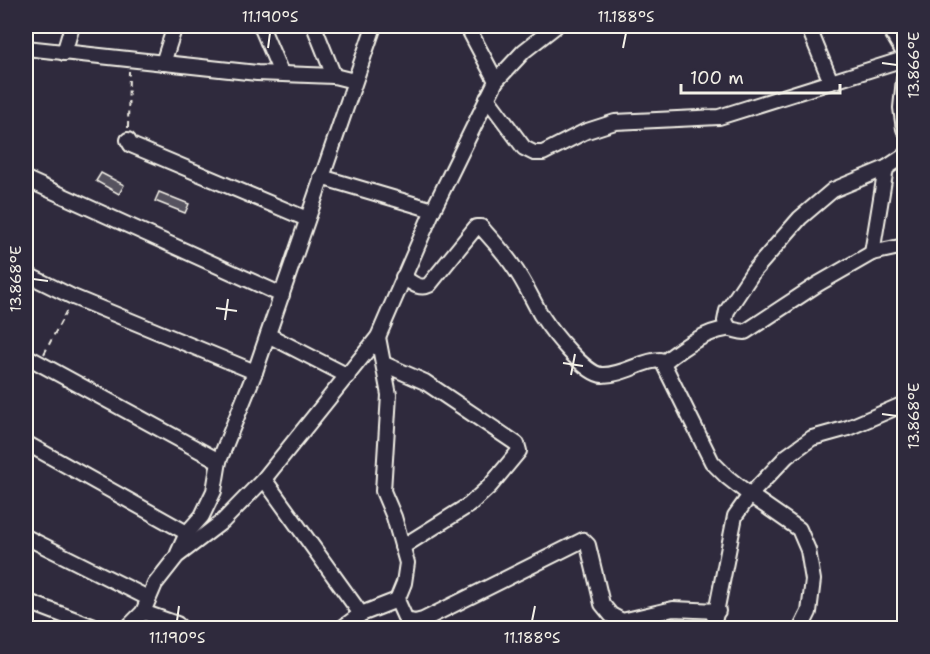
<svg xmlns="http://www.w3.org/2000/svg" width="930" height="654" font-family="'Shantell Sans',sans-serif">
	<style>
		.building { fill: #56525f; stroke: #f4f1e8; stroke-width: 1.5 }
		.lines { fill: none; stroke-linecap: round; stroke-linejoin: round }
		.minor-casing { stroke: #f4f1e8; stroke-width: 18 }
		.path { stroke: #f4f1e8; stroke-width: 2; stroke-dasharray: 6 4.5; stroke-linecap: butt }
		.minor { stroke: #2f2a3d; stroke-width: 14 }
		.ticks { fill: none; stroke: #f4f1e8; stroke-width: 2 }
		.neatline { fill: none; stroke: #f4f1e8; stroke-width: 2 }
		.ticks-label { font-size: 15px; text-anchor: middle; fill: #f4f1e8 }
	</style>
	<rect width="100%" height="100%" fill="#2f2a3d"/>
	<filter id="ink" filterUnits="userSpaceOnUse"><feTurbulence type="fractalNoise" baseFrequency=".0167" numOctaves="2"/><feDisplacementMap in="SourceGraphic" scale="12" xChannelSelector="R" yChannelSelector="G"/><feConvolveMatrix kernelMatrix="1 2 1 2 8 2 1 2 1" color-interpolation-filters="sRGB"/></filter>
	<g filter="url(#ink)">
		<g class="building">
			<path d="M101,173L124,185L119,194L96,181Z"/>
			<path d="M159,192L189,204L185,213L155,201Z"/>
		</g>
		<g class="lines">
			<defs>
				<g id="minor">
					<path d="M261,26L281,73"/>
					<path d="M314,26L334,76"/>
					<path d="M467,26L496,81"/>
					<path d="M808,26L831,82"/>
					<path d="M888,26L904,53"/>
					<path d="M26,48L257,73L334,76L354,81"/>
					<path d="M64,53L72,26"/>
					<path d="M163,63L175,26"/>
					<path d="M904,79L901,108L904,129"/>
					<path d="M487,98L524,148L534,153H543L584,132L615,122L719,117L904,59"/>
					<path d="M128,140L131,145L307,219"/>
					<path d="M321,177L433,210"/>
					<path d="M26,179L282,295"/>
					<path d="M872,253L886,168"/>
					<path d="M26,274L73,297L255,372"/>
					<path d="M403,277C411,282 419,290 429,285L476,227H481C492,240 504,252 513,266C524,281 532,299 541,315C550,329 586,376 603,375C624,375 643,360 660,360L663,363L712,462L727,477L750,495L799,529L808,550L813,580L809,612L801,628"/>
					<path d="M729,328L725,321L727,311L753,272L800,218L833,190L886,168L904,156"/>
					<path d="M268,335L348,376"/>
					<path d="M378,337L389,395L383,491L394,517L407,563L404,583L397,600L406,620L415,622L423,620L583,540L588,545L602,604L611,615L622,621L673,609L718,611"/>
					<path d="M26,356L219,461"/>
					<path d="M663,363C680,349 704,332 726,329C732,328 738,332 745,332L818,284L872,253L904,246"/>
					<path d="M384,364L425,382L517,444L519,451L490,486L469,505L402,547"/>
					<path d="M26,443L187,533"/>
					<path d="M264,479L361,614"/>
					<path d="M26,537L148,598"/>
					<path d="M178,553L187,533L202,516L214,491L219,461L255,372L374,26"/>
					<path d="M26,601L97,628"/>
					<path d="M143,612L177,624L181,628"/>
					<path d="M127,628L143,612L155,584L177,556L223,521L264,479L378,337L433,210L496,81L524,51L556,26"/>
					<path d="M342,628L361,614L397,600"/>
					<path d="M713,628L735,516L750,495L787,456L812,438L848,428L904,404"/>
				</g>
			</defs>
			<use href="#minor" class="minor-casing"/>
			<g class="path">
				<path d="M128,128L129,71"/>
				<path d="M44,354L68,308"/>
			</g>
			<use href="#minor" class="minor"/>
		</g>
	</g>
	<path class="ticks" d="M268,48L270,33M623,48L626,33M882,63L897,65M33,279L48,281M216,308L237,311M225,320L228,299M563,363L583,366M571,375L575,354M882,414L897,416M177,621L179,606M532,621L535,606"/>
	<rect width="930" height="654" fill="none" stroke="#2f2a3d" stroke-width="66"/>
	<path d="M681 84v9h159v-9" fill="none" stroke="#f4f1e8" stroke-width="3"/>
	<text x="690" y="84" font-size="18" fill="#f4f1e8" stroke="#2f2a3d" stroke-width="4.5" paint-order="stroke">100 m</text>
	<rect x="33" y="33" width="864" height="588" class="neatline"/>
	<g class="ticks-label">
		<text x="270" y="22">11.190°S</text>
		<text x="626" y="22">11.188°S</text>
		<text transform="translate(914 65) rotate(-90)" y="5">13.866°E</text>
		<text transform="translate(16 279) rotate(-90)" y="5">13.868°E</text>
		<text transform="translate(914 416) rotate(-90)" y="5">13.868°E</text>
		<text x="177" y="643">11.190°S</text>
		<text x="532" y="643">11.188°S</text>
	</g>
</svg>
